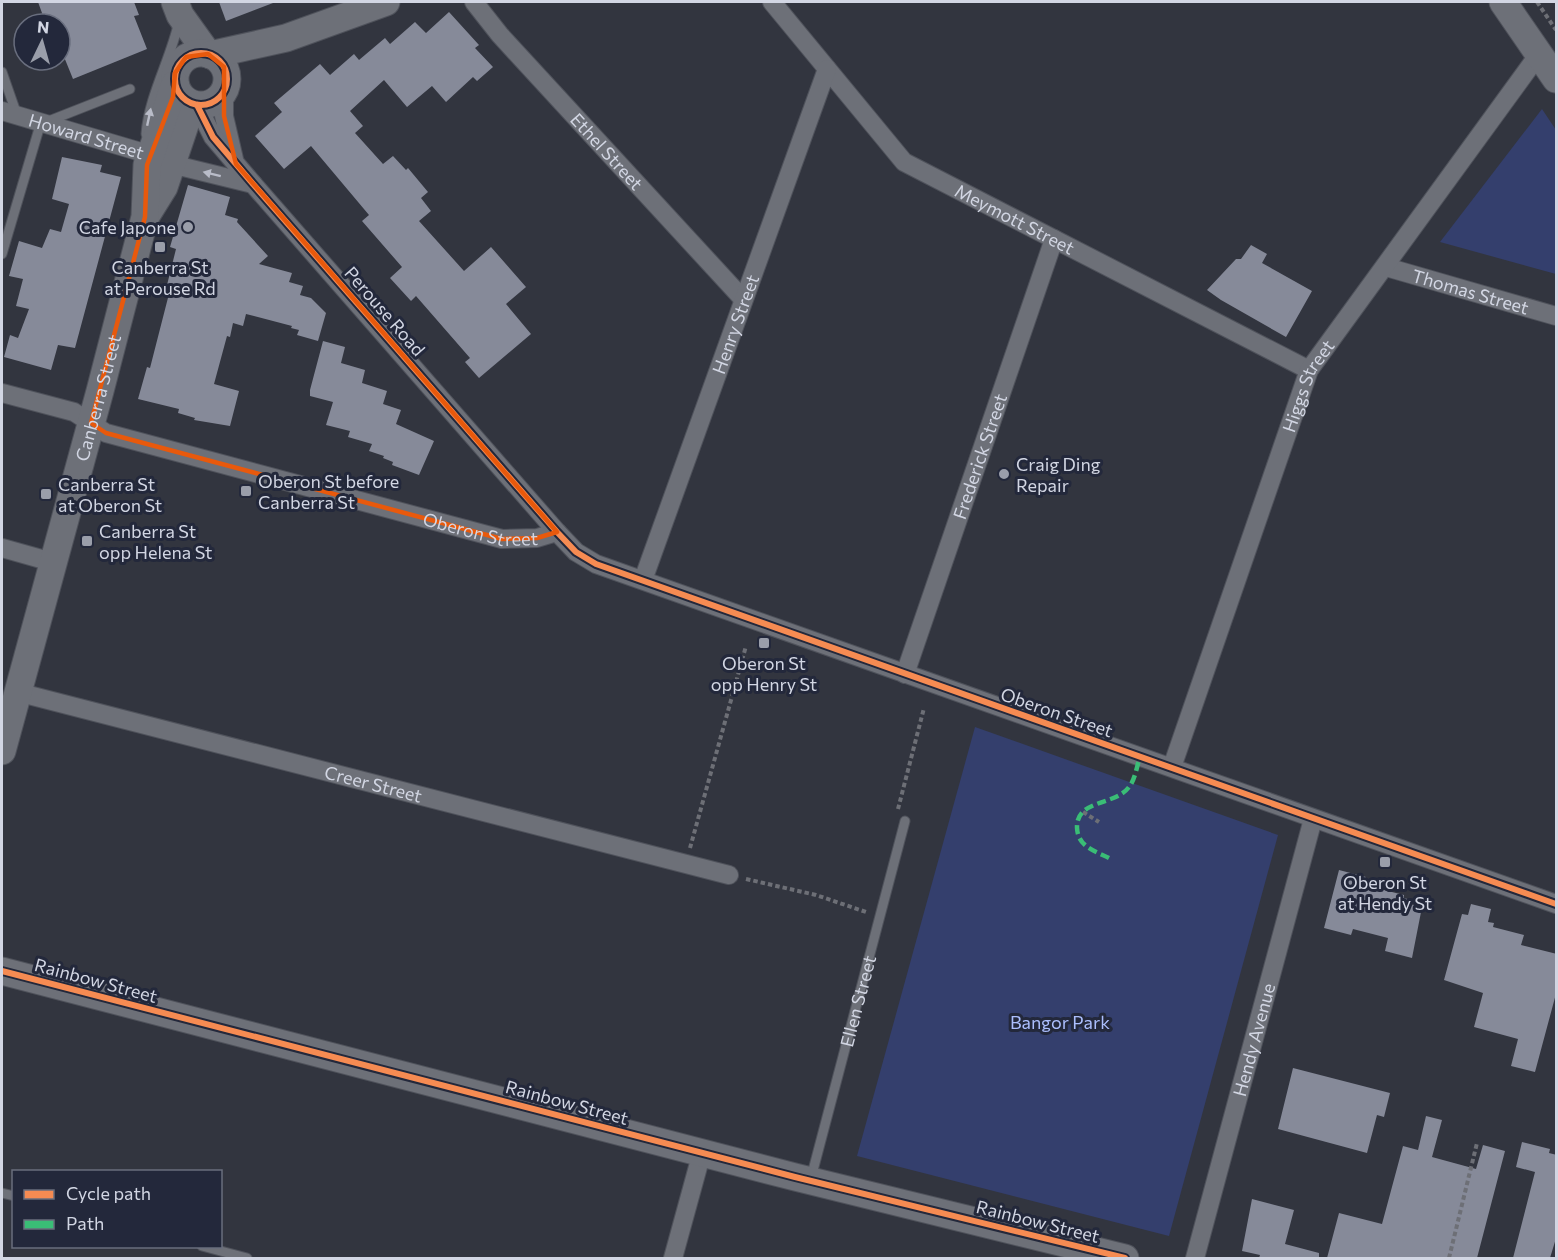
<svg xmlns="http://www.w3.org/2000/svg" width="1558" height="1260" font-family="Commissioner,sans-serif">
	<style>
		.green { fill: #343f6d }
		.building { fill: #868a99 }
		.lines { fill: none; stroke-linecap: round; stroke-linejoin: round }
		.lane-casing { stroke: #4f525b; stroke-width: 11 }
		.street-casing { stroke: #4f525b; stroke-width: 20 }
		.secondary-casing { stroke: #4f525b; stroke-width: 29 }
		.path { stroke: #6d6f76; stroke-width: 4; stroke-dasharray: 4.5 3; stroke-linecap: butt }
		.lane { stroke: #6d7078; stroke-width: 9 }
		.street { stroke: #6d7078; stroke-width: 18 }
		.secondary { stroke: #6d7078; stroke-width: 27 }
		.quiet { stroke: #3abd76; stroke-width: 4.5; stroke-dasharray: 9 4.5; stroke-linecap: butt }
		.cycleway-casing { stroke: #23283b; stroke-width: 10 }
		.cycleway { stroke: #f68b52; stroke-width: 6 }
		.oneway { fill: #b9bcc8 }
		.marked { fill: none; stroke: #e8590c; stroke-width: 4.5; stroke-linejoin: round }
		.poi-dot { fill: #9a9eaa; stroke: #23283b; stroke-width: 2 }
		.labels { text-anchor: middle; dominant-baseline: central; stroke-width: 6; stroke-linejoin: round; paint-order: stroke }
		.street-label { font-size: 18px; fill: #d2d6e3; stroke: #23283b }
		.poi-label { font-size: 18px; fill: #d2d6e3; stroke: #23283b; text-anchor: start }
		.park-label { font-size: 18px; fill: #acbffe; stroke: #23283b }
	</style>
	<rect width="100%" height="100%" fill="#32353f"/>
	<g class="green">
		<path d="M1542,109L1556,130V274L1440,242Z"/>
		<path d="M975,727L1278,835L1169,1236L857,1156Z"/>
	</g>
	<g class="building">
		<path d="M38,2H134L139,15L134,16L147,49L73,79L60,47V24H46Z"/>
		<path d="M219,2H273V3L226,21Z"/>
		<path d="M449,12L479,45L475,48L493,67L477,81L473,77L446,102L432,86L407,107L384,80L350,111L363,126L355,133L383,164L393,156L406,170L408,168L428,192L421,198L431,211L419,221L464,271L491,247L526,287L506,304L531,334L479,378L465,362L470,358L416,296L411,301L390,278L402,267L362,221L369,215L311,146L284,169L255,136L282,112L274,103L320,64L330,75L354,54L359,60L385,38L390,44L415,22L426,33Z"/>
		<path d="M62,157L102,165L100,172L121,177L75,348L58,345L51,370L4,357L10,335L18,338L29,309L16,306L23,279L9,276L19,241L42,248L50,229L61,232L69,204L52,199Z"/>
		<path d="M188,185L230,197L225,215L238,219L237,222L268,256L259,264L292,273L289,282L303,286L300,295L311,298L326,313L318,341L297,335L299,330L291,328L292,326L246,314L243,326L233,323L230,337L227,336L214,384L239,391L230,426L194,420L195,418L178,413L179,409L138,399L147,367L150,368L171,286L167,285L176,249L170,247Z"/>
		<path d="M1251,245L1267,254L1262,263L1312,291L1286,337L1221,300L1207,290L1236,259H1241Z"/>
		<path d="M323,341L345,347L341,363L365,370L362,383L387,391L383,404L401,410L396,424L434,441L419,475L392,465L393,462L383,458L384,456L369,451L372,444L348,437L350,431L326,425L333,402L310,396V390Z"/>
		<path d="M1339,870L1366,877L1364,885L1404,895V898L1411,900L1410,904L1422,907L1412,958L1385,951L1388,938L1353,929L1351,935L1324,928Z"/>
		<path d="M1471,904L1491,909L1488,922L1494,923L1493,927L1524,935L1521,945L1557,954V990L1535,1072L1511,1066L1518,1039L1474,1027L1483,993L1444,980L1462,914L1468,915Z"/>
		<path d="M1293,1068L1390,1093L1384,1117L1377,1115L1367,1153L1278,1129Z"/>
		<path d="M1426,1116L1442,1120L1432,1157L1476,1169L1483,1145L1505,1151L1477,1258H1327L1339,1213L1382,1224L1403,1146L1418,1150Z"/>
		<path d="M1522,1142L1550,1149L1549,1153L1557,1155V1235L1550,1258H1513L1535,1172L1516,1167Z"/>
		<path d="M1252,1199L1294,1210L1285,1244L1319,1253V1258H1259L1260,1255L1242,1251Z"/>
	</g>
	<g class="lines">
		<defs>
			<g id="lane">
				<path d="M2,72L17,115"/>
				<path d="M46,122L130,89"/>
				<path d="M146,134C149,95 171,59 179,21"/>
				<path d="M2,254L41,122"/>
				<path id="s1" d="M811,1178L905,821"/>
				<path d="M2,1193L14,1196"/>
				<path d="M202,1246L247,1258"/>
			</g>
			<g id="street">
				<path id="s2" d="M474,2L500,35L743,299"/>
				<path id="s3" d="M772,2L904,162L1309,370"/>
				<path d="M224,90V116L234,159"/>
				<path d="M197,105L213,137L253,184L557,532L576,552L596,564L1556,904"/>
				<path id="s4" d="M2,111L151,155"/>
				<path d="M171,164L253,184"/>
				<path id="s5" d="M1386,267L1556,316"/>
				<path id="s6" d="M2,393L74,412L106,433L502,539L537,538L557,532"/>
				<path d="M2,548L52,562"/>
				<path id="s7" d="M643,580L827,69"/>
				<path id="s8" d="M905,674L1054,239"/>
				<path id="s9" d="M17,692L729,875"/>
				<path id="s10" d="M1172,767L1309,370L1539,54"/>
				<path d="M673,1258L702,1152"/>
				<path id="s11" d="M1195,1258L1313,819"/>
			</g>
			<g id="secondary">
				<path d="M175,2L180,15L208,54"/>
				<path d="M1503,2L1556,79"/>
				<circle cx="201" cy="79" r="26"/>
				<path d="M210,55L286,38L386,2"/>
				<path d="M146,216L164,187L188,116L195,105"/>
				<path id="s12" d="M2,751L100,391L145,217L147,165L175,84"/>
				<path d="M2,971L795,1177L1125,1258"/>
			</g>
		</defs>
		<use href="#lane" class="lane-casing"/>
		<use href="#street" class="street-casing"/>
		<use href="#secondary" class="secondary-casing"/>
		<g class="path">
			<path d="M1537,2L1556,30"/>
			<path d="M898,809L924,708"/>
			<path d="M1083,812L1099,822"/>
			<path d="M690,848L746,646"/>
			<path d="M746,879L816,895L866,912"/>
			<path d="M1449,1258L1477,1143"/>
		</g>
		<use href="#lane" class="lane"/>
		<use href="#street" class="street"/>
		<use href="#secondary" class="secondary"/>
		<path class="quiet" d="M1109,858C1095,851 1078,847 1077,828C1076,799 1115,806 1129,787C1135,780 1137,766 1140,756"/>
		<defs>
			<g id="cycleway">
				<circle cx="201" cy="79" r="26"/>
				<path d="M197,105L213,137L253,184L557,532L576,552L596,564L1556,904"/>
				<path d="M2,971L795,1177L1125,1258"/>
			</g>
		</defs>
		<use href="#cycleway" class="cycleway-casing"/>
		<use href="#cycleway" class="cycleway"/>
	</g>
	<defs><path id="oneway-solid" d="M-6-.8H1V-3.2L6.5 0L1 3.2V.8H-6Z" transform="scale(1.5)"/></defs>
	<g class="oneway">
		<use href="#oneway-solid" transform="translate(149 117) rotate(-78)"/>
		<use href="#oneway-solid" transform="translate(212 174) rotate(-166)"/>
	</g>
	<path class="marked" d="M208,54L224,67V116L236,164L557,532L537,538L502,539L106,433L91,423L145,217L147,165L173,97L175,73L186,57Z"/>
	<g class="poi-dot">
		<circle cx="188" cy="227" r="6"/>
		<rect x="154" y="241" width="12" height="12" rx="3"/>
		<circle cx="1004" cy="474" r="6"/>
		<rect x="240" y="485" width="12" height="12" rx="3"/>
		<rect x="40" y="488" width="12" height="12" rx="3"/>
		<rect x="81" y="535" width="12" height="12" rx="3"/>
		<rect x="758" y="637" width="12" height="12" rx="3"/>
		<rect x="1379" y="856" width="12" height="12" rx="3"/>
	</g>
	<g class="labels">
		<g class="street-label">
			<text stroke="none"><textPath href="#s4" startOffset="88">Howard Street</textPath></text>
			<text stroke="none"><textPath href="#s2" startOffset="200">Ethel Street</textPath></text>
			<text stroke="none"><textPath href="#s3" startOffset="332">Meymott Street</textPath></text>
			<text stroke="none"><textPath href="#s5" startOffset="88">Thomas Street</textPath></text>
			<text transform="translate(385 311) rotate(49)">Perouse Road</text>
			<text stroke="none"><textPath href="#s7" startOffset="272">Henry Street</textPath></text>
			<text stroke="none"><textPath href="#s10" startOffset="405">Higgs Street</textPath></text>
			<text stroke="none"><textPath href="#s12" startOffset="366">Canberra Street</textPath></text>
			<text stroke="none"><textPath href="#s8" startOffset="230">Frederick Street</textPath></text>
			<text stroke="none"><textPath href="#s6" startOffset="500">Oberon Street</textPath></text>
			<text transform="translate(1057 712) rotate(19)">Oberon Street</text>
			<text stroke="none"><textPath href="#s9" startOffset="368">Creer Street</textPath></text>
			<text transform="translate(96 980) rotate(15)">Rainbow Street</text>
			<text stroke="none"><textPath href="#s1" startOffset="183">Ellen Street</textPath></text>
			<text stroke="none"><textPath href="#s11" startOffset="226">Hendy Avenue</textPath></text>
			<text transform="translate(567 1102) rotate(15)">Rainbow Street</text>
			<text transform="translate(1038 1221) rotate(14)">Rainbow Street</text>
		</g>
		<g class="poi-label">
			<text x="176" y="227" text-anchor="end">Cafe Japone</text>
			<text x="160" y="267" text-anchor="middle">Canberra St<tspan x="160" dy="21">at Perouse Rd</tspan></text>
			<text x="1016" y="464">Craig Ding<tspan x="1016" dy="21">Repair</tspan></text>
			<text x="258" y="481">Oberon St before<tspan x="258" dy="21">Canberra St</tspan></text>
			<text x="58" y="484">Canberra St<tspan x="58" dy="21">at Oberon St</tspan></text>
			<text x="99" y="531">Canberra St<tspan x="99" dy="21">opp Helena St</tspan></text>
			<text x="764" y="663" text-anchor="middle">Oberon St<tspan x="764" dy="21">opp Henry St</tspan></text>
			<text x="1385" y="882" text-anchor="middle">Oberon St<tspan x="1385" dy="21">at Hendy St</tspan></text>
		</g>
		<g class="park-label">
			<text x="1060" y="1022">Bangor Park</text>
		</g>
	</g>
	<rect width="1558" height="1260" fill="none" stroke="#d2d6e3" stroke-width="6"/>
	<rect x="12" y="1170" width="210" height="78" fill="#23283b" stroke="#696e7e" stroke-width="1.5"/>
	<rect x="24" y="1190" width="30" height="9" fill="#f68b52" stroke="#696e7e" stroke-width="1.5"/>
	<text x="66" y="1200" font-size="18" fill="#d2d6e3">Cycle path</text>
	<rect x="24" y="1220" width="30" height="9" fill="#3abd76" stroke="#696e7e" stroke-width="1.5"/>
	<text x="66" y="1230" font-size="18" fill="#d2d6e3">Path</text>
	<g transform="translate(42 42) rotate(5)"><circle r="28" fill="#23283b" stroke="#696e7e" stroke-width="1.5"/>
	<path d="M0-4.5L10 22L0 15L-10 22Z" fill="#9a9eaa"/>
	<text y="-9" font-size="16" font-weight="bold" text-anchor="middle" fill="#d2d6e3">N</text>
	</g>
</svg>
